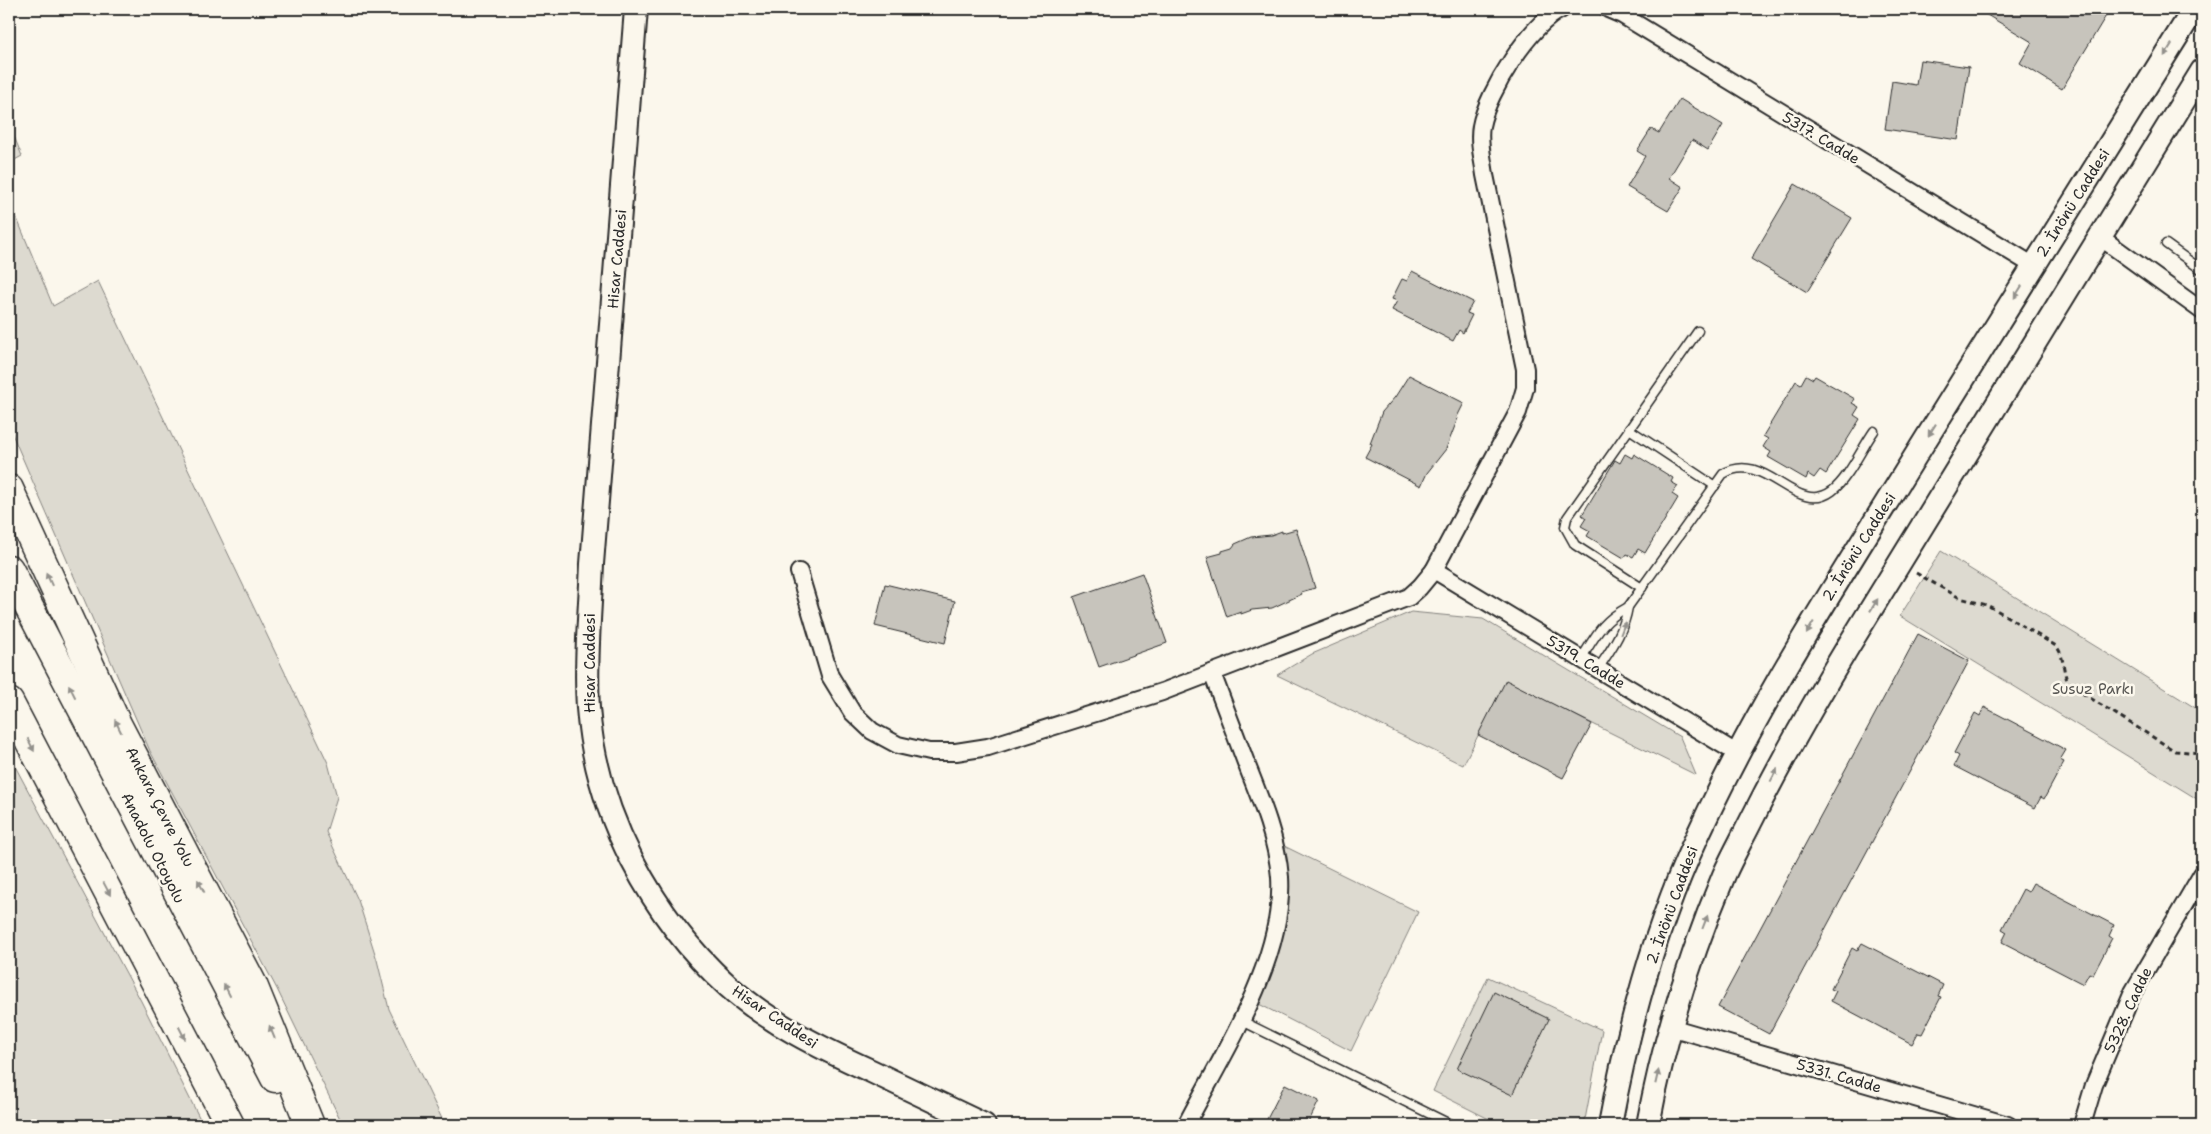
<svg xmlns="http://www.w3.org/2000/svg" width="2211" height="1134" font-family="'Shantell Sans',sans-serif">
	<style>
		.green { fill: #dddad0; stroke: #84827e }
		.building { fill: #c7c4bc; stroke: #2b2b2b }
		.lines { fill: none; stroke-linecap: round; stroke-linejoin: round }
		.lane-casing { stroke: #2b2b2b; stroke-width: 11 }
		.street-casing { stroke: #2b2b2b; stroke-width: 20 }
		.secondary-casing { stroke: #2b2b2b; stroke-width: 26 }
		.highway-casing { stroke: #2b2b2b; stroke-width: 31 }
		.path { stroke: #2b2b2b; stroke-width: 3; stroke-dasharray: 5 4; stroke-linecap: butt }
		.lane { stroke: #fbf7ec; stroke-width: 8 }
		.street { stroke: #fbf7ec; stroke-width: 16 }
		.secondary { stroke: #fbf7ec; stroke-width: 22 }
		.highway { stroke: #fbf7ec; stroke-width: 28 }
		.oneway { fill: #93918c }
		.labels { text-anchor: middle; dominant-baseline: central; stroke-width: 5; stroke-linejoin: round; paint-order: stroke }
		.street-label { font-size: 15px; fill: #2b2b2b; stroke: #fbf7ec }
		.park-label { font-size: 15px; fill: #585754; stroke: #fbf7ec }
	</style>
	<rect width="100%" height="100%" fill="#fbf7ec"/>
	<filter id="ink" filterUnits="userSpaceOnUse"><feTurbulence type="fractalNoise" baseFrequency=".02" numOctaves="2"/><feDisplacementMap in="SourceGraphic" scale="10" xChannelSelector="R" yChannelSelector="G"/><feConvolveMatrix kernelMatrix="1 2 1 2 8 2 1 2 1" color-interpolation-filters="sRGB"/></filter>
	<g filter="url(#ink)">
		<g class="green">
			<path d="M9,124L22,156L9,163Z"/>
			<path d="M9,199L53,306L98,281L328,763L337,797L326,832L358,900L377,960L389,1009L445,1125H343L277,989L150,751L9,427Z"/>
			<path d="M1941,551L2202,712V802L1900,616Z"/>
			<path d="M1411,612L1483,619L1680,737L1696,775L1506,681L1463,765L1277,675L1312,654Z"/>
			<path d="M9,755L141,1001L203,1125H9Z"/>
			<path d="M1282,845L1418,912L1351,1051L1253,1001L1272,959Z"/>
			<path d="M1488,977L1602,1030L1584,1125H1501L1433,1091Z"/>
		</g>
		<g class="building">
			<path d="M1977,9H2110L2062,89L2020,63L2032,42Z"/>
			<path d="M1920,60L1969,67L1958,140L1885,129L1892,81L1916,85Z"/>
			<path d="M1680,99L1723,125L1708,150L1692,140L1669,178L1683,187L1668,211L1627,187L1645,156L1637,151L1651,129L1659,133Z"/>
			<path d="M1795,184L1852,218L1807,292L1751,259Z"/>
			<path d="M1412,271L1473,302L1467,313L1472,315L1463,333L1459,330L1453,341L1392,310L1397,301L1392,299L1402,279L1407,281Z"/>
			<path d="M1409,375L1464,403L1457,417L1458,418L1446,449L1427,473L1421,486L1365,457L1372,444L1370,443L1382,412L1395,397Z"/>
			<path d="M1806,375L1813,379L1815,376L1855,399L1852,403L1859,407L1854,415L1860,419L1826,474L1820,470L1814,478L1808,474L1806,479L1768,457L1771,452L1763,447L1768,439L1763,436L1796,381L1801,384Z"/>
			<path d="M1625,454L1632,458L1634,454L1673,478L1671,482L1678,486L1672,494L1678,498L1645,553L1638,549L1633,557L1627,554L1624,558L1587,536L1590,531L1581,526L1586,518L1582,515L1615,460L1620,463Z"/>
			<path d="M1296,529L1315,588L1301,592L1302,594L1272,608L1252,610L1241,614V612L1227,617L1207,557L1222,553V551L1232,548L1235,544L1251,537L1271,535L1282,531V533Z"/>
			<path d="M1142,573L1167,643L1099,667L1074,597Z"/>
			<path d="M885,584L955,601L945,643L875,626Z"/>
			<path d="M1918,634L1969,661L1769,1034L1718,1007Z"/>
			<path d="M1506,680L1592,724L1563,778L1478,735Z"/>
			<path d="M1984,707L2066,750L2060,760L2064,762L2044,799L2041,797L2035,808L1954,766L1959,756L1954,753L1975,713L1980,716Z"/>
			<path d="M2033,883L2114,925L2109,936L2112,938L2093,975L2089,973L2083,984L2002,942L2007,932L2002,929L2023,889L2028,892Z"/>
			<path d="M1862,943L1943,985L1938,996L1941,997L1922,1034L1918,1033L1912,1044L1831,1001L1836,991L1831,989L1852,948L1857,951Z"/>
			<path d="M1494,992L1549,1019L1512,1095L1457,1069Z"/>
			<path d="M1285,1084L1319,1101L1307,1125H1264Z"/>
		</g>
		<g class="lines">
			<defs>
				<g id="lane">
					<path d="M2166,244L2202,270"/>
					<path d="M1629,429L1715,486"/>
					<path d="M1642,588L1575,545L1565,527L1567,518L1698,331"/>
					<path d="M1628,607L1723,474C1765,448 1796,518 1832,491C1848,479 1862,448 1874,431"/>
					<path d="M1581,659C1596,635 1602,621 1628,607C1624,632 1611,649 1598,669"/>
					<path d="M1240,1020L1452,1125"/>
				</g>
				<g id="street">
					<path d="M1608,9L1622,15L2034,266"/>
					<path d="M2100,237L2202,311"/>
					<path d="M1434,570L1738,754"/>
					<path d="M799,572L830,676L852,712L872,731L898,745L929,752H956L988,747L1162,692L1409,597L1420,587L1434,570L1518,412L1525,388V369L1485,175C1483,159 1478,142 1481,126C1487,93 1531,22 1562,9"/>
					<path d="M1670,1027L2008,1125"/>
					<path d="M1186,1125C1223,1053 1285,960 1280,877C1277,840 1262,803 1248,768C1236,736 1224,705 1212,673"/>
					<path d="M2082,1125L2094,1085L2133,992L2202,874"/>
				</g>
				<g id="secondary">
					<path d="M636,9L592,564C590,612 585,661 588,708C592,761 608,813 632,860C657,908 688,950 728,986C769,1023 821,1048 871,1071C908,1089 946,1107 984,1125"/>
					<path d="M1610,1125C1627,1034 1651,942 1688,857C1751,713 1839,580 1921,447C2012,301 2103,155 2194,9"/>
					<path d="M1648,1125C1664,1039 1690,956 1724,875C1732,857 1742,839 1751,821C1781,761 1814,703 1849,645L2202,71"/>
				</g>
				<g id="highway">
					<path d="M9,489L117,724L253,985L310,1125"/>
					<path d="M9,569L275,1078"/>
					<path d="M9,702L230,1125"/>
				</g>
			</defs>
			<use href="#lane" class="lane-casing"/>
			<use href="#street" class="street-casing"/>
			<use href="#secondary" class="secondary-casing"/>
			<use href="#highway" class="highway-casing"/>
			<path class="path" d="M1916,573L1960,598L1987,605L1998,611L2056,646C2066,657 2061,675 2071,686L2175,751L2202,753"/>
			<use href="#lane" class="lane"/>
			<use href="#street" class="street"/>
			<use href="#secondary" class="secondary"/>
			<use href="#highway" class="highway"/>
		</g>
		<defs><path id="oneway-solid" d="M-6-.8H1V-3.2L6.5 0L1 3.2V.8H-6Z" transform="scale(1.25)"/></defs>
		<g class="oneway">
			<use href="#oneway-solid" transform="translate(2168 50) rotate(122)"/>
			<use href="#oneway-solid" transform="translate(2018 292) rotate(122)"/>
			<use href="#oneway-solid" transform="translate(1932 430) rotate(122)"/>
			<use href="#oneway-solid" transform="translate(49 579) rotate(-114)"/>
			<use href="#oneway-solid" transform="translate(1874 605) rotate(-58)"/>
			<use href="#oneway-solid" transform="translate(1623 628) rotate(-69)"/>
			<use href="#oneway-solid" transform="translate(1810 628) rotate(120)"/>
			<use href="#oneway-solid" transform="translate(72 691) rotate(-117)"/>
			<use href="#oneway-solid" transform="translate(118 726) rotate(-116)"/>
			<use href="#oneway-solid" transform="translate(31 745) rotate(63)"/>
			<use href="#oneway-solid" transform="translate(1774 775) rotate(-62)"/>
			<use href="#oneway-solid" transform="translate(201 886) rotate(-118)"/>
			<use href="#oneway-solid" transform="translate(107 889) rotate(62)"/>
			<use href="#oneway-solid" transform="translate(1705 922) rotate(-69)"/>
			<use href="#oneway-solid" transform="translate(227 990) rotate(-117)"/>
			<use href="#oneway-solid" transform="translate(272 1032) rotate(-112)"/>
			<use href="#oneway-solid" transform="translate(182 1033) rotate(63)"/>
			<use href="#oneway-solid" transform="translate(1657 1077) rotate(-77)"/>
		</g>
	</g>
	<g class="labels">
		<g class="street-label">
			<text transform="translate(1821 138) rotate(31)">5317. Cadde</text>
			<text transform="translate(2073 203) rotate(-58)">2. İnönü Caddesi</text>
			<text transform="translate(617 259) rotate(-85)">Hisar Caddesi</text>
			<text transform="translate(1859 547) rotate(-58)">2. İnönü Caddesi</text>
			<text transform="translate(1586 662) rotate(31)">5319. Cadde</text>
			<text transform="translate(590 663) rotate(-90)">Hisar Caddesi</text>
			<text transform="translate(160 807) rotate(63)">Ankara Çevre Yolu</text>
			<text transform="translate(153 848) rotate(63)">Anadolu Otoyolu</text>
			<text transform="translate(1672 905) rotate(-70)">2. İnönü Caddesi</text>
			<text transform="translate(2128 1010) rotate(-65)">5328. Cadde</text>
			<text transform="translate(775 1017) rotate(34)">Hisar Caddesi</text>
			<text transform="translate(1839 1076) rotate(16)">5331. Cadde</text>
		</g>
		<g class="park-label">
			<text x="2093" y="689">Susuz Parkı</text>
		</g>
	</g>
	<rect width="2211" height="1134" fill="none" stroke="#fbf7ec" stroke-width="30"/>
	<rect x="15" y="15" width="2181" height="1104" fill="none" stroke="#2b2b2b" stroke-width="2" filter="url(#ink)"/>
</svg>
